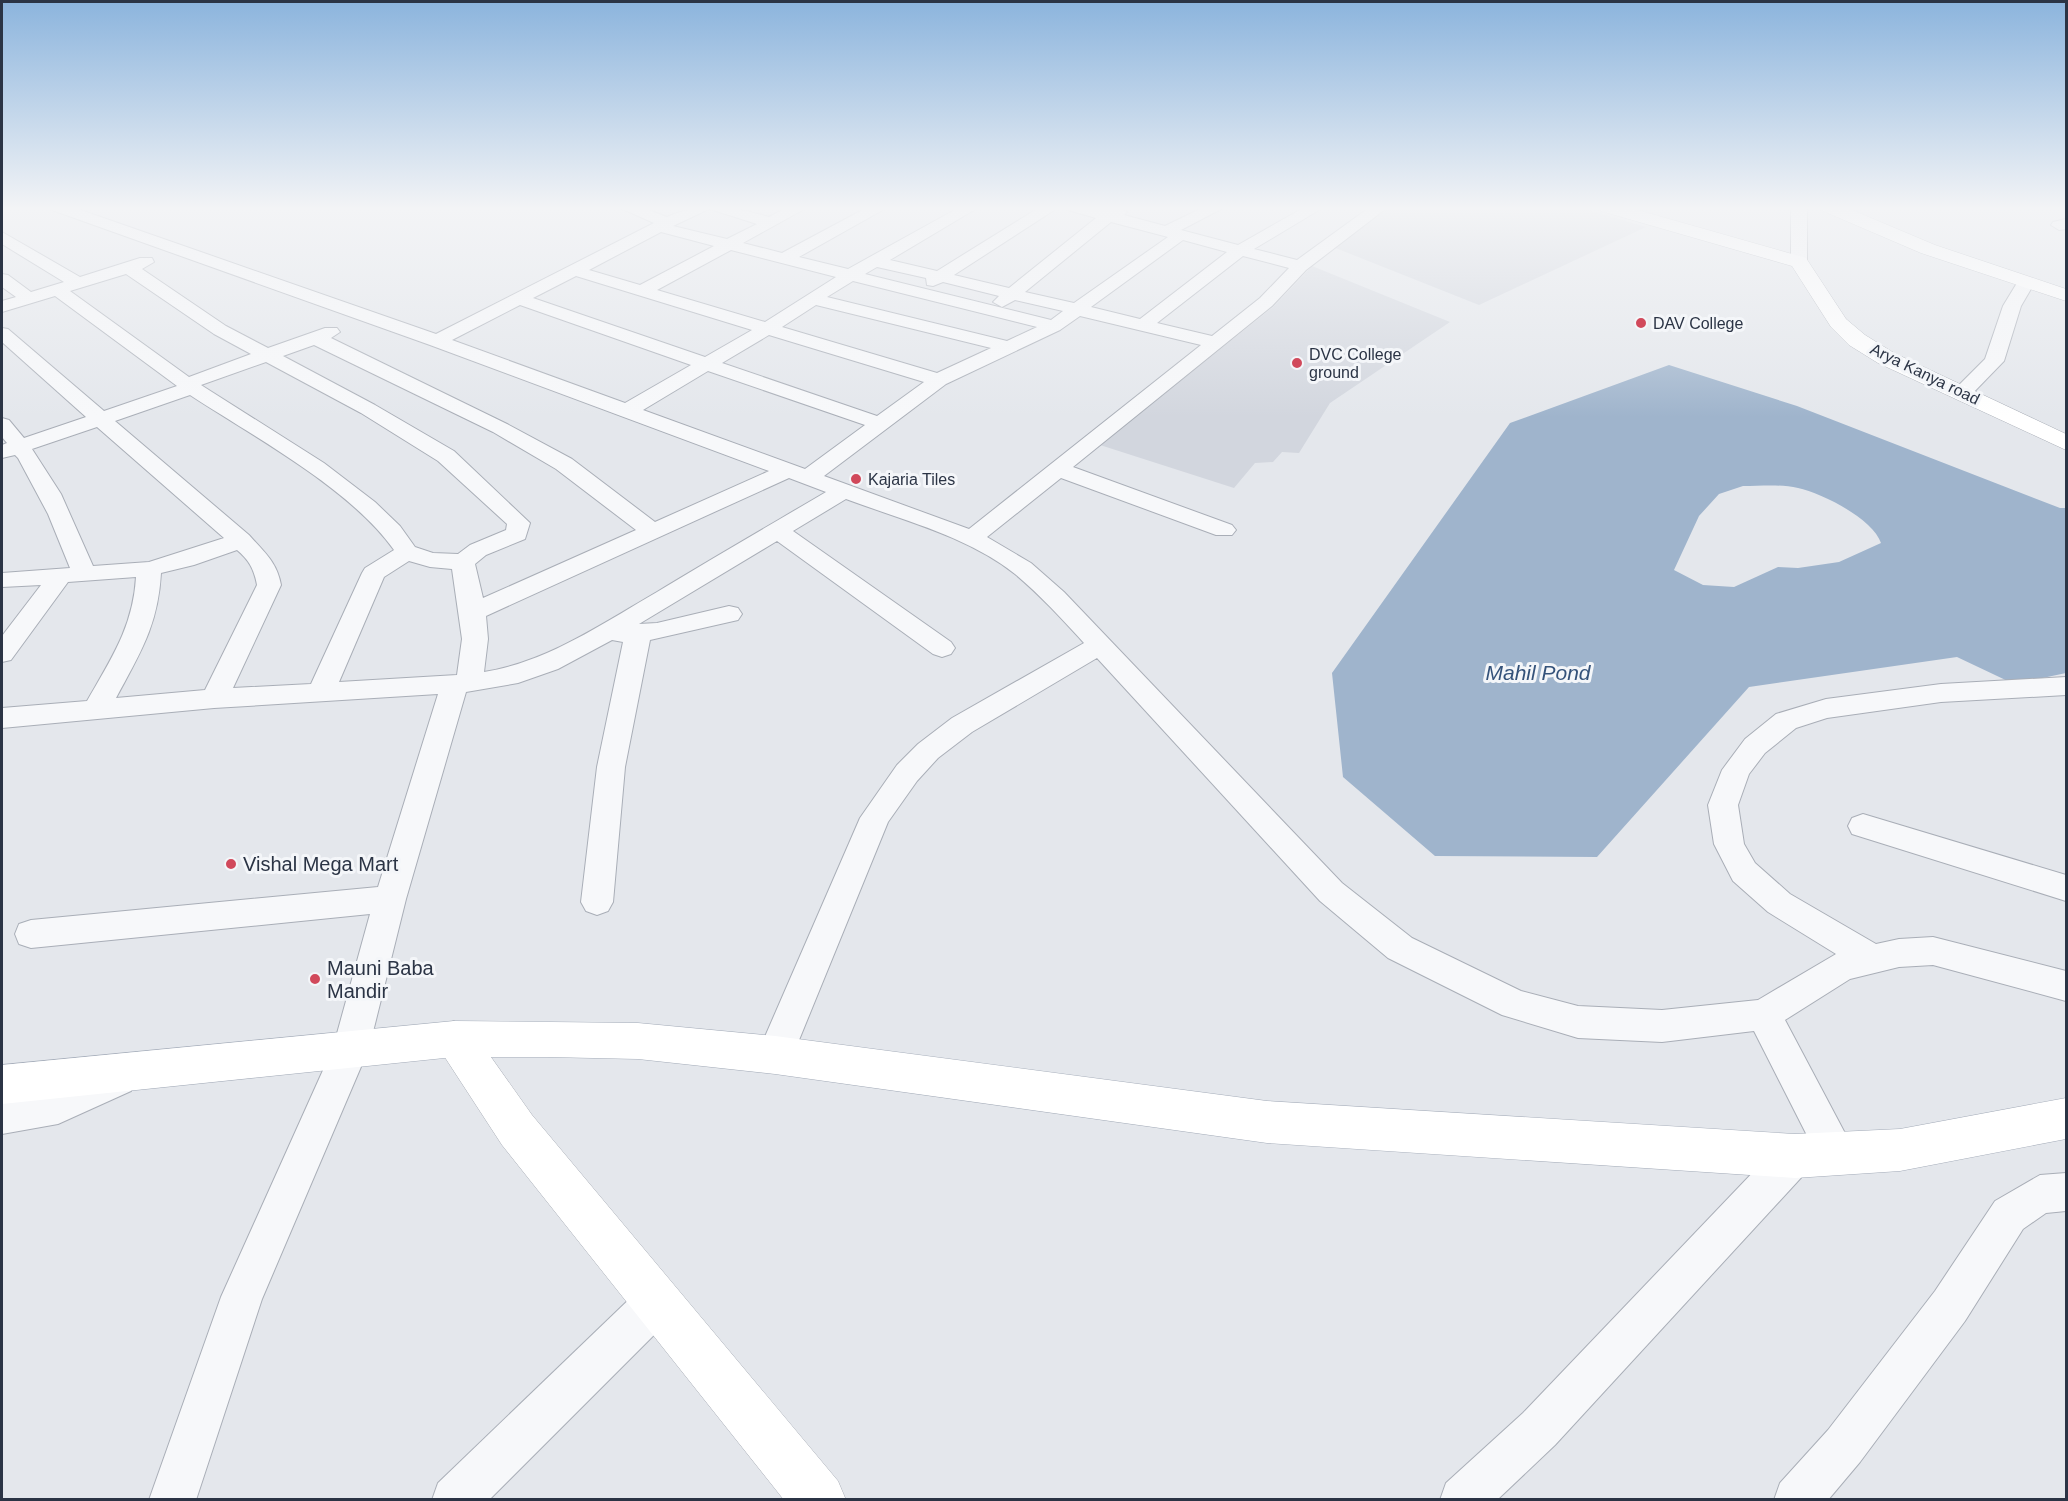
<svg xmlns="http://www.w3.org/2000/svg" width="2068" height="1501" font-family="Helvetica,sans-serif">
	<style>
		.built { fill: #d2d6de }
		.water { fill: #9fb4cc; fill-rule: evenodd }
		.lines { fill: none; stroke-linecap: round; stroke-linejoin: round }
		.street-casing { stroke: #a9aeb7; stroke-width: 2 }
		.secondary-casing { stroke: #a9aeb7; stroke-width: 1 }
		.primary-casing { stroke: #a3abb8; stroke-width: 1 }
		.street { fill: #f7f8fa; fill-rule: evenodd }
		.secondary { fill: #fff; fill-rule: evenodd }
		.primary { fill: #fff; fill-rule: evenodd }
		.poi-dot { fill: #d1495b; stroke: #f4f6f9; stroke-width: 2 }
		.labels { text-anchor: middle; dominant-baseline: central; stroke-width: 6; stroke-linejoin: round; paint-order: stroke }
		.far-poi-label { font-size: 16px; fill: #2b3445; stroke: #f4f6f9; text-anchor: start }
		.far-street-label { font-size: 16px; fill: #2b3445; stroke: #f4f6f9 }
		.poi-label { font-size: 20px; fill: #2b3445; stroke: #f4f6f9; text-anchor: start }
		.water-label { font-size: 21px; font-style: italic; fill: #34527a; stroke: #f4f6f9 }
	</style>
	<rect width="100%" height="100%" fill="#e4e7ec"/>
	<g class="built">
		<path d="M1384,207H1578L1646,227L1479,305L1333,247Z"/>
		<path d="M1312,266L1450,322L1330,403L1299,453L1282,452L1273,462L1255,463L1234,488L1100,445L1273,307Z"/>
	</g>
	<path class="water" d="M1669,365L1797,406L2060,508H2066V673L2014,684L1957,657L1749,687L1597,857L1435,856L1343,777L1332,673L1510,423ZM1743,486C1760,486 1781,484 1798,488C1822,493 1873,519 1881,543L1839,562L1798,568L1778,567L1734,587L1703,585L1674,570L1699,516L1719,494Z"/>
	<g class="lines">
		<defs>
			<g id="street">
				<path d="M49,207H72L436,334L654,223L618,207H640L667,217C704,201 731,206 769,217L788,207H808L743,243L782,253L868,207H888L799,257L848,269L960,207H979L890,260L937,271L1040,207H1059L954,275L1009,288L1096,218L1068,210L1065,207C1084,207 1102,212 1119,207L1127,212L1124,215L1165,226L1204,207H1225L1181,230L1238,245L1305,207H1324L1254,249L1297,260L1370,207H1388L1306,270L1272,306L1073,467L1232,525L1236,530L1232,535H1216L1061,478L987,537L1031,563L1064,592L1342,883L1412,938L1521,991L1578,1006L1662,1010L1758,1000L1836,954L1768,912L1733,881L1714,844L1708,805L1722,770L1745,739L1776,714L1826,699L1941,684L2066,677V695L1941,702L1827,718L1796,728L1765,753L1749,774L1738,805L1744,844L1755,863L1790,894L1876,944L1899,939L1933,937L2066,971V1001L1933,965L1899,967L1850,979L1785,1020L1856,1154L1851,1167L1837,1173L1823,1167L1754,1031L1662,1042L1578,1038L1502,1015L1388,958L1320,901L1097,658L972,732L938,758L917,781L888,822L788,1067L775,1071L762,1067L757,1055L860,818L897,765L918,744L952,718L1084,643C1062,619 1040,595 1015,574C967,536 902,520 846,499L793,531L951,642L955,648L951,654L942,657L933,654L777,541L639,624L657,623L729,606L738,608L742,614L738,620L650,640L625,767L613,902L608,911L597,915L586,911L581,902L597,767L623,642L612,640L558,669L518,683L466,692L406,899L369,1048L262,1299L196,1500H149L221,1297L333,1048L370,914L31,948L19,944L15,934L19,924L31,920L378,887L438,694L214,708L2,728V708L87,701C111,659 133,627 136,577L68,582L11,660L2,662V636L41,585L2,587V573L70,568L48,514L18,458L15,455L2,458V445L7,443L2,437V418L9,420L24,438L86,417L2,342V328L8,329L104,411L177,386L55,296L2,312V301L16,297L2,287V274L8,275L31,292L64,282L2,244V232L80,277L140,258H152L154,262L142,269L226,326L268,348L325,328H337L340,332L331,338L507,424L572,459L655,522L769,471L430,345L52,210ZM711,208L713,210L757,224L727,239L673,226ZM1111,222L1168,237L1074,303L1025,292ZM661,232L714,246L640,285L589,270ZM1183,240L1227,252L1140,319L1091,307ZM731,250L836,277L765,322L657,290ZM1243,256L1289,268L1260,298L1212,336L1157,323ZM877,267L926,278L927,285L933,286L943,282L999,296L993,302L1002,307L1015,300L1063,311L1051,320L865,274ZM126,274L214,334L251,354L189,377L70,291ZM576,276L752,330L705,357L533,298ZM853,281L1037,327L1007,341L827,297ZM520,305L691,365L625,403L452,340ZM816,305L991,348L937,373L782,327ZM1080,316L1201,345L969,529L824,476L946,384L1060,330ZM769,335L924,382L877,416L722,363ZM314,345L493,432L556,469L636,530L483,598L475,564L486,555L525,539L530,523L454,451L375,405L283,356ZM266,362L361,413L438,461L507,524L506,530L470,545L458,554L433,553L415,547L400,526L375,502L324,463L201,385ZM708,371L865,425L805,469L643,410ZM190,395C254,437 350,488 394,550L365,568L362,573L311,684L233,688L281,585C277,562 264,552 249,535L115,421ZM97,427L224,538L149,562L93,566L61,494L32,449ZM789,478L826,492C770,525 713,558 657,592C602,624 547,662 484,672L488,639L486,616ZM237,550C249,560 254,569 257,585L205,690L116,698C140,653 158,626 161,573L194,565ZM409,561L430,567L452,569L462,639L457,675L339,682L384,577Z"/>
				<path d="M1791,207H1807V262L1799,267L1791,262Z"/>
				<path d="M2066,219V229L2059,230L2051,225L2053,222Z"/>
				<path d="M2026,277L2035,282L2021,306L2004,361L1970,396H1956L1953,392L1956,388L1985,359L2003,306L2020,278Z"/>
				<path d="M1863,814L2066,875V901L1852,834L1848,826L1852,818Z"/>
				<path d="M118,1062L131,1067L136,1079L131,1091L58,1124L2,1134V1100L55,1090Z"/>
				<path d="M1795,1137L1809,1143L1814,1156L1809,1169L1555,1445L1497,1500H1440L1446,1483L1523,1413L1781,1143Z"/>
				<path d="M2066,1173V1211L2046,1213L2023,1229L1965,1321L1860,1462L1828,1500H1774L1780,1483L1828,1430L1935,1291L1995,1201L2040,1175Z"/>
				<path d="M657,1281L672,1287L678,1302L672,1317L489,1500H432L438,1483L642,1287Z"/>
			</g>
			<g id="secondary">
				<path d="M1598,207H1627L1806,258L1846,319L1865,335L1894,353L2066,434V450L1878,363L1849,345L1831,327L1792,266L1601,211Z"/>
				<path d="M1820,207H1845L1935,245L2066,289V301L1921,253L1823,211Z"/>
				<path d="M454,1021L469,1026L532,1115L838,1481L846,1500H784L502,1145L433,1039L439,1026Z"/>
			</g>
			<path id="primary" d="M454,1021L638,1023L775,1036L1267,1101L1795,1134L1900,1129L2066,1098V1139L1900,1171L1795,1178L1267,1143L775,1074L638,1059L548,1057H454L2,1104V1065Z"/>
		</defs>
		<use href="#street" class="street-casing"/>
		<use href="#secondary" class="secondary-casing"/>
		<use href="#primary" class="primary-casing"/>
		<use href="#street" class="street"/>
		<use href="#secondary" class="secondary"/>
		<use href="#primary" class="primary"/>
	</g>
	<linearGradient id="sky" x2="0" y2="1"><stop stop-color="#8bb4dd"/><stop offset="0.5" stop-color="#f3f4f6"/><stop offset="1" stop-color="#f3f4f6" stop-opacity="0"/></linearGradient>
	<rect width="2068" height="417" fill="url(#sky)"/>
	<g class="poi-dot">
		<circle cx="1641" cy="323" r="6"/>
		<circle cx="1297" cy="363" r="6"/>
		<circle cx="856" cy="479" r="6"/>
		<circle cx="231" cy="864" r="6"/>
		<circle cx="315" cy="979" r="6"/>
	</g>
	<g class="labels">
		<g class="far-poi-label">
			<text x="1653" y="323">DAV College</text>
			<text x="1309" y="354">DVC College<tspan x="1309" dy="18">ground</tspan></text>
			<text x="868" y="479">Kajaria Tiles</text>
		</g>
		<g class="far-street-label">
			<text transform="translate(1925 374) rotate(26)">Arya Kanya road</text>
		</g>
		<g class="poi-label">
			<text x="243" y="864">Vishal Mega Mart</text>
			<text x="327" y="968">Mauni Baba<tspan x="327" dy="23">Mandir</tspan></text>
		</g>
		<g class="water-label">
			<text x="1538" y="672">Mahil Pond</text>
		</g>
	</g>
	<rect width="2068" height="1501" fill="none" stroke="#2b3445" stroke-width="6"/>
</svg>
